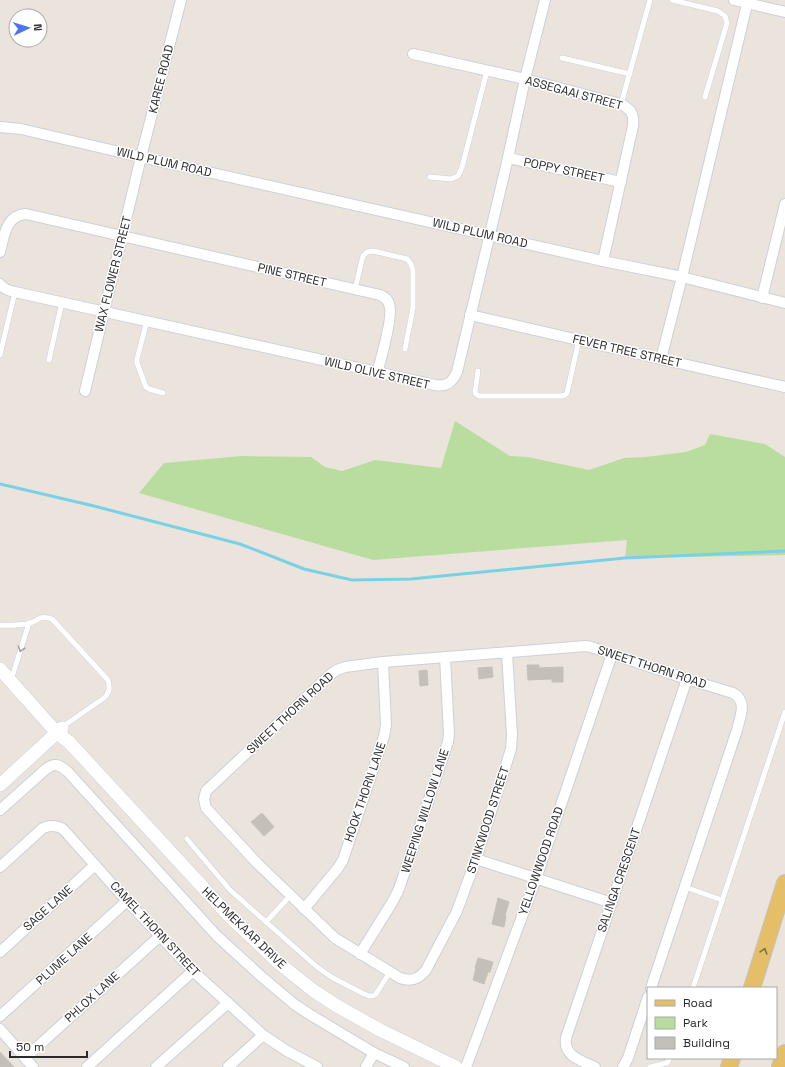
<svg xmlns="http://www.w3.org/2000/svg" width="785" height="1067" font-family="'Space Grotesk',sans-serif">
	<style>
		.green { fill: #b9dd9e }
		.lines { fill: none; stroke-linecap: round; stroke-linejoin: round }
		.stream { stroke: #79d1e5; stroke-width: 3 }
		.building { fill: #c4bfb9; stroke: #c6c0b7 }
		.service-casing { stroke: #ccd0db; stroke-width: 6 }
		.minor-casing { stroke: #ccd0db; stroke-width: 12 }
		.tertiary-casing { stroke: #ccd0db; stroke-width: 14 }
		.primary-casing { stroke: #c3c3c3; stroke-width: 18 }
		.service { stroke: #fff; stroke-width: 5 }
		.minor { stroke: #fff; stroke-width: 10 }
		.tertiary { stroke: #fff; stroke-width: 13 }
		.primary { stroke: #e5be68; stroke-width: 16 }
		.oneway { stroke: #9f9f9f }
		.oneway2 { stroke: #7e6d46 }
		.labels { text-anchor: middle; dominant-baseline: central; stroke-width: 3; stroke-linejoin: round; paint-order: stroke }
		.street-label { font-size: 12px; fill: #2a2a2a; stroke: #fff }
	</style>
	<rect width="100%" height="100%" fill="#ebe4dd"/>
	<path class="green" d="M455,421L510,456L528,457L589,470L624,458L646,457L686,452L705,445L710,434L765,444L785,457V555L625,558L627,540L373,560L139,493L164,463L242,456L311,457L325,467L342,471L375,460L441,468Z"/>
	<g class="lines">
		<path class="stream" d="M0,484L94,506L240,544L304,569L352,580L411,579L625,558L785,551"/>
	</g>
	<g class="building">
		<path d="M527,665H539V668L563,667V682H552V679L528,680Z"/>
		<path d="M492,667L493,677L479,679L478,668Z"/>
		<path d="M427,670L428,685L420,686L419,671Z"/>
		<path d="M262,813L274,827L264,836L251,822Z"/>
		<path d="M498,898L509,902L505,915L506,916L504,927L492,924Z"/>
		<path d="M478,958L493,962L490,972H488L484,984L473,980L476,968H475Z"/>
		<path d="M0,1052L14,1067H0Z"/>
	</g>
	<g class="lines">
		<defs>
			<g id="service">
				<path d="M672,0L718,11L725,16L727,23L705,97"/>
				<path d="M562,58L630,74"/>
				<path d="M621,104L650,0"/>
				<path d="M430,177L451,179L458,176L462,167L487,71"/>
				<path d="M355,289L363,256L367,252L373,251L407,259L411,264L413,271V308L405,349"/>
				<path d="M147,321L137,359V363L146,387L149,389L163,393"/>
				<path d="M0,355L15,292"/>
				<path d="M49,360L62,302"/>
				<path d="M478,371L475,392L476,394L479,396H561L565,395L567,393L579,340"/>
				<path d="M0,625C9,626 18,625 27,624C38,622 38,614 52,619L108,680C110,688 110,692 104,698L62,727"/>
				<path d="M13,674L29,623"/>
				<path d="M187,839L230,890L317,967L333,978L362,993L369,996H373L376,994L390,972"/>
				<path d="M685,887L722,900"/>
				<path d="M266,922L290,896"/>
				<path d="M693,988L785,712"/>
				<path d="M650,1067L667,1063L670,1058"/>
			</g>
			<g id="minor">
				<path d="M734,0L785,12"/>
				<path d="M413,54L525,79L621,104C632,110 634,114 633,126L603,261"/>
				<path d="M0,127L21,129L141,157L603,261L682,277L785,303"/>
				<path d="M508,158L621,182"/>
				<path d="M0,252C4,236 6,215 26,214L380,295C384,297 388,299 389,304C394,314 381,359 377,373"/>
				<path d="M0,284C4,289 9,291 15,292L435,385C446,387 452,383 457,372L508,158L525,79L545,0"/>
				<path d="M762,298L785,204"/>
				<path d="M470,315L661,359L785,387"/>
				<path d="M661,359L682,277L748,0"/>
				<path d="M85,391L141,157L181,0"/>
				<path d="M507,653L512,735L511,749L476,859L457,911L426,970C419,979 411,982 400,978L335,938L257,863L206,808L204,799L206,791L331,674L337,670L345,667L383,662L586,646L591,647L687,679L733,693C748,701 740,717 737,730L651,988"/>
				<path d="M0,810L46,769C55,762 60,765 68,772L217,936L262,977L294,1004L309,1014L374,1053L404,1067"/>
				<path d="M476,859L612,903"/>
				<path d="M0,867L43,828C50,825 56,825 63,829L127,901L193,971L263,1035L287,1051L317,1067"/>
				<path d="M304,909L338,868L343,860L384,736L386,725L383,662"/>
				<path d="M0,952L95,865"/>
				<path d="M360,954L393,901L399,889L448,742L449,734L445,657"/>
				<path d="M0,1016L127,901"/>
				<path d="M0,1029L33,1067"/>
				<path d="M25,1058L160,936"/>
				<path d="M87,1067L193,971"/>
				<path d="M156,1067L228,1003"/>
				<path d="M228,1067L263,1035"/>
				<path d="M366,1067L374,1053"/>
				<path d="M466,1067L536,879L612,654"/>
				<path d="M595,1067C582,1061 563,1056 566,1038L687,679"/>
				<path d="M623,1067L628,1058L648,997"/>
			</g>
			<g id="tertiary">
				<path d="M0,669L57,733L69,742L199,883L229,916L280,964L314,991L337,1006L380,1030L456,1067"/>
				<path d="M0,785L62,728"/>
			</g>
			<g id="primary">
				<path d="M752,988L785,883"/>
				<path d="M729,1067L732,1058"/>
				<path d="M780,1067L785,1053"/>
			</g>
		</defs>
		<use href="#service" class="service-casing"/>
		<use href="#minor" class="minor-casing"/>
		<use href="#tertiary" class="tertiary-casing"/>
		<use href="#primary" class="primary-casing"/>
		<use href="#service" class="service"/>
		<use href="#minor" class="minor"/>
		<use href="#tertiary" class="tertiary"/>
		<use href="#primary" class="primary"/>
	</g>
	<defs><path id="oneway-chevron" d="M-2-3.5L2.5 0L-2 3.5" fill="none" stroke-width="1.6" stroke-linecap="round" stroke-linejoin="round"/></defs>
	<use class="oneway" href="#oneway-chevron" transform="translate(21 649) rotate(108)"/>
	<use class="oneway2" href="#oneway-chevron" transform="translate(764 951) rotate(-73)"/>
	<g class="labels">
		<g class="street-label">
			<text transform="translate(161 79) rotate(-76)">KAREE ROAD</text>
			<text transform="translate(574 93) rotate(15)">ASSEGAAI STREET</text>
			<text transform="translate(164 162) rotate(13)">WILD PLUM ROAD</text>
			<text transform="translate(564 170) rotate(12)">POPPY STREET</text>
			<text transform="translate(480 233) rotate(13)">WILD PLUM ROAD</text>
			<text transform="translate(113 274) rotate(-76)">WAX FLOWER STREET</text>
			<text transform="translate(292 275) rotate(13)">PINE STREET</text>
			<text transform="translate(627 351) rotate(13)">FEVER TREE STREET</text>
			<text transform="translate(377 373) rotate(13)">WILD OLIVE STREET</text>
			<text transform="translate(652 667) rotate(18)">SWEET THORN ROAD</text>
			<text transform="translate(290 713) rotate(-43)">SWEET THORN ROAD</text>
			<text transform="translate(365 792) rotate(-71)">HOOK THORN LANE</text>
			<text transform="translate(425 811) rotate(-72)">WEEPING WILLOW LANE</text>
			<text transform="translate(488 820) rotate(-72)">STINKWOOD STREET</text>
			<text transform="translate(541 861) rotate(-71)">YELLOWWOOD ROAD</text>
			<text transform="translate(619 880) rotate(-71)">SALINGA CRESCENT</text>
			<text transform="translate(48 908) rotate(-42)">SAGE LANE</text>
			<text transform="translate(244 928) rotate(44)">HELPMEKAAR DRIVE</text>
			<text transform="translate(155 929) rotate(47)">CAMEL THORN STREET</text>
			<text transform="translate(64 959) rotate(-42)">PLUME LANE</text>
			<text transform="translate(92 997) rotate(-42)">PHLOX LANE</text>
		</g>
	</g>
	<rect x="647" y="987" width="130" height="72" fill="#ffffff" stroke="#aaaaaa"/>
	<rect x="655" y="1000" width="20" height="6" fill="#e5be68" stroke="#aaaaaa"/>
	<text x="683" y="1007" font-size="12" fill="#2a2a2a">Road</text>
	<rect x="655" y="1017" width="20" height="12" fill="#b9dd9e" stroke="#aaaaaa"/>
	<text x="683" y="1027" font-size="12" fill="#2a2a2a">Park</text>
	<rect x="655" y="1037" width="20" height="12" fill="#c4bfb9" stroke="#aaaaaa"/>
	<text x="683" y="1047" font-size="12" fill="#2a2a2a">Building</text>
	<g transform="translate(28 28) rotate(86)"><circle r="19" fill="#ffffff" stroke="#aaaaaa"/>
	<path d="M0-3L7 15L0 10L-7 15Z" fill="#4b75eb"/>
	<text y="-6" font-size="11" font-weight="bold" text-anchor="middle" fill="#2a2a2a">N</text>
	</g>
	<path d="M10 1051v6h77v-6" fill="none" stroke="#2a2a2a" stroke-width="2"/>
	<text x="16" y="1051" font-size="12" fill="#2a2a2a" stroke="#ffffff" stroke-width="3" paint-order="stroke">50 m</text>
</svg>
